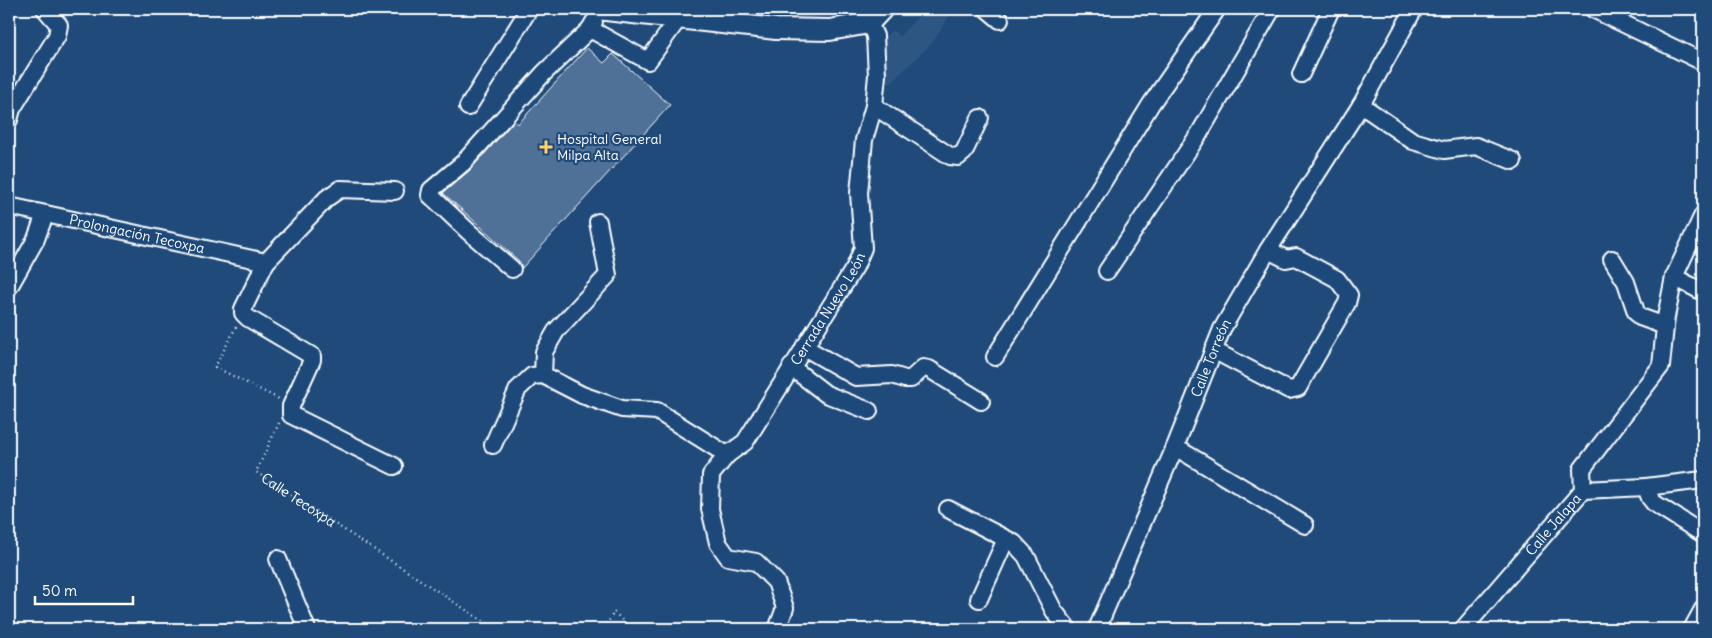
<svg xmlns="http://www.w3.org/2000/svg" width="1712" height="638" font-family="Delius,sans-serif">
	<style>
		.built { fill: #2e5683 }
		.building { fill: #507197; stroke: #fff }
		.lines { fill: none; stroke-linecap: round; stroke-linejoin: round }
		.minor-casing { stroke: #fff; stroke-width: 20 }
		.major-casing { stroke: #fff; stroke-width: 24 }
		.path { stroke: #fff; stroke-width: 2.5; stroke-dasharray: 1 4; stroke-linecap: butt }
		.minor { stroke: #1f4a7a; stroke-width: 16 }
		.major { stroke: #1f4a7a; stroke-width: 20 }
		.poi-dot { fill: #ffd166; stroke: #1f4a7a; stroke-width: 2 }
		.labels { text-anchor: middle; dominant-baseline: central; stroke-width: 4.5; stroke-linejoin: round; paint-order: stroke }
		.poi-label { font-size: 14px; fill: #fff; stroke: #1f4a7a; text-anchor: start }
		.street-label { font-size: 14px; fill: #fff; stroke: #1f4a7a }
	</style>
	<rect width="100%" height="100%" fill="#1f4a7a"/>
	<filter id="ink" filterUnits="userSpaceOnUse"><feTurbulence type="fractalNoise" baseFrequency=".02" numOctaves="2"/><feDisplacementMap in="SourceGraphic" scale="10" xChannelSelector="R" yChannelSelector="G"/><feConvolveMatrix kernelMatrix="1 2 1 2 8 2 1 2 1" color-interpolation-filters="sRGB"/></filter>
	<g filter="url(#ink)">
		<path class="built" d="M925,9H954L932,43L885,88L881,41L892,30L900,36Z"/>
		<path class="building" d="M587,48L604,63L613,54L670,105L522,268L519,261L443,193L470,170L514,121L518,124Z"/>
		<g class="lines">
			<defs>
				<g id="minor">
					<path d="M987,9L1000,20"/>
					<path d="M1593,9L1703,62"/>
					<path d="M594,22L590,29L648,61L679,18"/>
					<path d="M1301,74L1331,9"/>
					<path d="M1361,105L1413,141L1444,150L1476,146L1513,161"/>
					<path d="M874,106L950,156L958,157L964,152L980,118"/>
					<path d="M468,107L529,9"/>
					<path d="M9,120L12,109L57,36L59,25L45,9"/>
					<path id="s2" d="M9,206L266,262"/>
					<path d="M1612,259L1626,282L1636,312L1640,317L1665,326"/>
					<path d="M512,269L469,232L430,195L431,190L463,163L544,73L590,29"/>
					<path d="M1107,271L1199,134L1272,9"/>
					<path d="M1674,277L1703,292"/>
					<path d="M9,287L36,239L45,214"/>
					<path d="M804,347L856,377L892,375L905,379H911L923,368L929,369L981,401"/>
					<path d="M1213,350L1289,390L1298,388L1347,303L1349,295L1337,279L1296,257L1286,259L1268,250"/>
					<path d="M995,357L1151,104L1217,9"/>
					<path d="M791,367L826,394L869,411"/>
					<path d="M543,375L544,352L556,331L608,275L598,222"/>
					<path d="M493,445L518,389L532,376L543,375L582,395L622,409L657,411L727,455L711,475L710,509L718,543L728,557L756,562L776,582L785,608L777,629"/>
					<path d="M1175,447L1305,525"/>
					<path id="s3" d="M727,455L745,442L855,267L863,248L859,193L864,140L874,106L877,75L875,36L869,23"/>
					<path d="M394,466L291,415V406L312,360V356L248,318L243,313V309L266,262L327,198L340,189L395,191"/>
					<path d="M1646,487L1650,498L1654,503L1703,534"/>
					<path d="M1583,490L1582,469L1661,366L1666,317L1674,277L1703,215"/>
					<path d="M948,509L1014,543L1026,556L1054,611L1068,629"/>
					<path d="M278,559L307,629"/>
					<path d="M979,599L1006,539"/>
					<path id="s4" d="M1097,629L1175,447L1222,329L1268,250L1361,105L1414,9"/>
					<path id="s5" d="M1463,629L1583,490L1646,487L1703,480"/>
					<path d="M1692,629L1703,609"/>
				</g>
				<path id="major" d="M597,9L776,29L830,30L869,23L882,9"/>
			</defs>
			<use href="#minor" class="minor-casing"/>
			<use href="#major" class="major-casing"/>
			<g class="path">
				<path d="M236,327L215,367L279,399"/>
				<path id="s1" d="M279,423L256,472L495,629"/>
				<path d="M604,629L614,612L631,629"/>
			</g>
			<use href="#minor" class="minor"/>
			<use href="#major" class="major"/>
		</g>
	</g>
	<path class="poi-dot" d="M543.5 139.5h5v5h5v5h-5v5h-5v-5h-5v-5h5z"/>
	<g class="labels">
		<g class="poi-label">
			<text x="557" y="139">Hospital General<tspan x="557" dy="16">Milpa Alta</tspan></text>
		</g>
		<g class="street-label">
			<text stroke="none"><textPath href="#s2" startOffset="131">Prolongación Tecoxpa</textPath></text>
			<text stroke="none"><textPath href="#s3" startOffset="179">Cerrada Nuevo León</textPath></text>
			<text stroke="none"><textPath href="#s4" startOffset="294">Calle Torreón</textPath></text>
			<text stroke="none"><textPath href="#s1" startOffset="105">Calle Tecoxpa</textPath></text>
			<text stroke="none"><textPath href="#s5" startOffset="138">Calle Jalapa</textPath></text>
		</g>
	</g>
	<rect width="1712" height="638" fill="none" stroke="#1f4a7a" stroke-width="30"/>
	<rect x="15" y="15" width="1682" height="608" fill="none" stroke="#fff" stroke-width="2" filter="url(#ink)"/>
	<path d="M35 596v8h98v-8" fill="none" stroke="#ffffff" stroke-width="2.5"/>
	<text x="42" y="596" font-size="15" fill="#ffffff" stroke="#1f4a7a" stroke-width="4" paint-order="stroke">50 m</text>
</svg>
